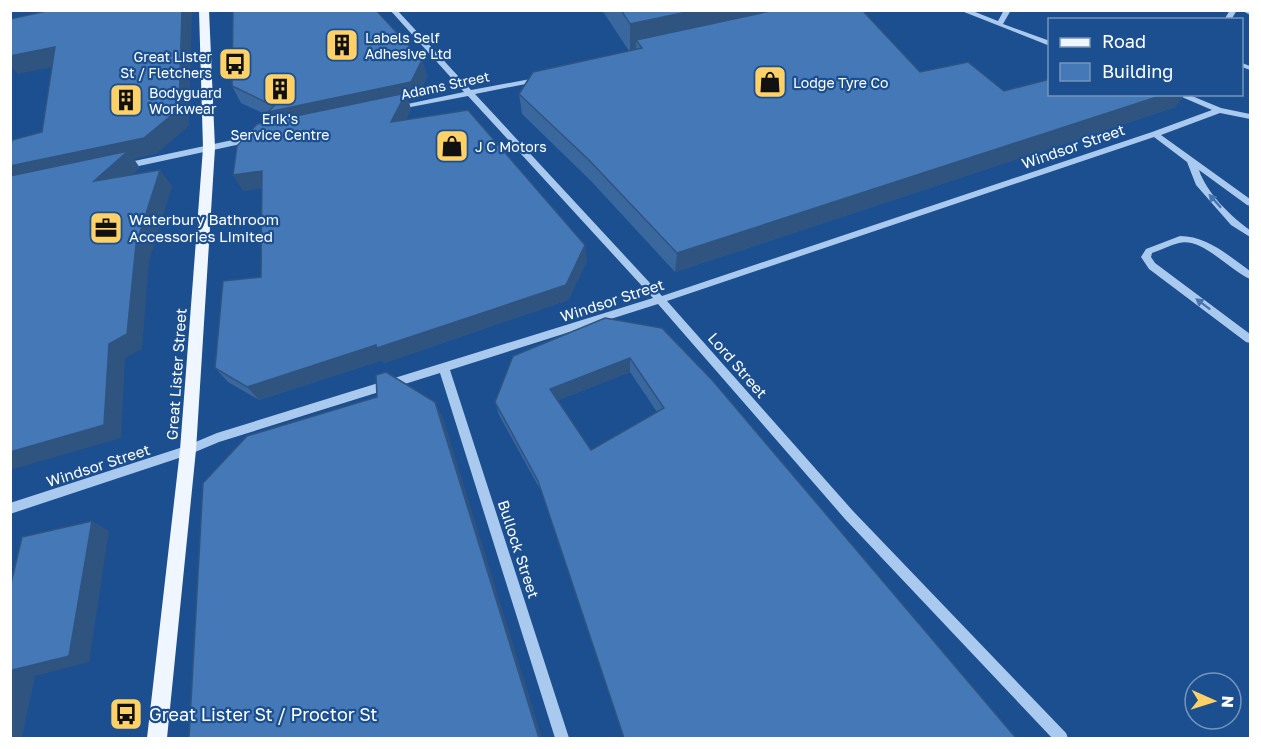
<svg xmlns="http://www.w3.org/2000/svg" width="1261" height="749" font-family="'Golos Text',sans-serif">
	<style>
		.lines { fill: none; stroke-linecap: round; stroke-linejoin: round }
		.minor { fill: #a9c9ee; fill-rule: evenodd }
		.major { fill: #f0f6ff; fill-rule: evenodd }
		.wall { fill: #3a679d; fill-rule: evenodd }
		.shaded-wall { fill: #305480 }
		.building { fill: #4478b7; stroke: #305480; stroke-width: 1.5; fill-rule: evenodd }
		.oneway { fill: #4674ac }
		.labels { text-anchor: middle; dominant-baseline: central; stroke-width: 4.5; stroke-linejoin: round; paint-order: stroke }
		.far-poi-label { font-size: 14px; fill: #fff; stroke: #1b4f8f; text-anchor: start }
		.far-street-label { font-size: 14px; fill: #fff; stroke: #1b4f8f }
		.street-label { font-size: 15px; fill: #fff; stroke: #1b4f8f }
		.poi-label { font-size: 15px; fill: #fff; stroke: #1b4f8f; text-anchor: start }
		.near-poi-label { font-size: 18px; fill: #fff; stroke: #1b4f8f; text-anchor: start }
	</style>
	<rect width="100%" height="100%" fill="#1b4f8f"/>
	<g class="lines">
		<g class="minor">
			<path d="M390,10H397L471,90L541,77V81L475,94L662,296L1152,132L1212,110L1175,94H1187L1221,108L1250,114V119L1220,113L1161,135L1250,199V206L1247,205L1199,170C1206,192 1231,217 1250,230V237L1231,225L1196,185L1187,162L1154,137L667,301L853,511L1066,733L1068,738H1052L845,519L658,304L450,370L569,738H555L440,373L219,442L188,455L10,514V503L186,446L217,433L653,298L468,96L395,110V106H398L464,92Z"/>
			<path d="M959,10H970L998,21L1004,10H1011L1003,24L1050,41V46Z"/>
			<path d="M1230,10H1237L1231,20H1224Z"/>
			<path d="M1241,10H1250V15Z"/>
			<path d="M1074,18L1086,20H1071Z"/>
			<path d="M1242,63L1250,66V70L1242,67Z"/>
			<path d="M256,135L260,138L259,140L125,169L121,166L125,163Z"/>
			<path d="M1180,236C1207,236 1229,256 1250,271V279C1229,270 1202,237 1179,243C1170,245 1161,250 1152,253L1151,257L1155,263L1250,334V343L1246,342L1149,269L1141,257L1146,249Z"/>
		</g>
		<path class="major" d="M199,10H209L215,148L196,450L167,738H147L180,450L203,148Z"/>
	</g>
	<g class="wall">
		<path d="M602,10H862L920,72L1004,91L1050,94H1185L1175,107L675,272L590,180L522,114L519,94L629,51Z"/>
		<path d="M422,60L427,77L416,99L408,100L411,109L406,119L587,261L568,300L384,363L383,360L259,400L228,382L215,368L261,277L262,188L243,191L273,121L271,117L241,103L232,86Z"/>
		<path d="M605,318L1016,738H624L542,493L499,415L495,402ZM630,372L657,412L591,450L558,400Z"/>
	</g>
	<g class="shaded-wall">
		<path d="M182,10H191L192,11L189,126L156,154L134,159L140,168L107,197L22,183L10,171V166Z"/>
		<path d="M696,10H827L642,48L636,40V51L630,53V24Z"/>
		<path d="M55,47L67,64L18,74L10,65V56Z"/>
		<path d="M422,60L427,77L416,99L408,100L411,109L397,138L277,129L268,112Z"/>
		<path d="M1166,94H1185L1175,107L675,272L677,253Z"/>
		<path d="M160,170L172,186L149,261L142,349L125,358L121,438L10,470V452L109,344L136,245Z"/>
		<path d="M262,171L272,187L243,191L233,175Z"/>
		<path d="M585,245L587,261L568,300L384,363L383,360L259,400L247,387L376,345Z"/>
		<path d="M630,358V372L553,402L550,389Z"/>
		<path d="M435,402L443,418L542,738H539Z"/>
		<path d="M92,521L109,531L89,662L35,676L22,738H10V678L12,670Z"/>
	</g>
	<g class="building">
		<path d="M51,10H182L179,109L144,138L10,166V149L12,140L42,132L55,47L10,56V19Z"/>
		<path d="M233,10H376L422,60L411,82L268,112L274,106L232,86Z"/>
		<path d="M621,10H696L630,24Z"/>
		<path d="M775,10H862L920,72L968,62L1004,91L1050,79V94H1166L677,253L589,160L519,94L533,72L642,48L636,40Z"/>
		<path d="M406,93L391,122L468,110L585,245L566,285L377,348L376,345L247,387L215,368L223,281L261,277L262,171L233,175L237,146L257,124Z"/>
		<path d="M128,151L94,181L160,170L136,245L127,334L109,344L104,425L10,452V176Z"/>
		<path d="M605,318L662,328L713,381L1016,738H624L538,481L495,402L513,356ZM630,358L664,408L591,450L550,389Z"/>
		<path d="M386,372L435,402L539,738H189L203,483L247,436L377,397L376,375Z"/>
		<path d="M92,521L69,656L12,670L10,678V588L22,537Z"/>
	</g>
	<defs><path id="oneway-solid" d="M-6-.8H1V-3.2L6.5 0L1 3.2V.8H-6Z" transform="scale(1.5)"/></defs>
	<g class="oneway">
		<use href="#oneway-solid" transform="translate(1215 201) rotate(-132)"/>
		<use href="#oneway-solid" transform="translate(1203 304) rotate(-143)"/>
	</g>
	<defs>
		<symbol id="building-square" viewBox="-11 -11 22 22"><rect x="-9" y="-9" width="18" height="18" rx="4" fill="#ffd166" stroke="#1b4f8f"/><path d="M-4-6H4V6H1V3H-1V6H-4ZM-2.5-4.3h1.7v1.8h-1.7ZM.8-4.3h1.7v1.8H.8ZM-2.5-1h1.7V.8h-1.7ZM.8-1h1.7V.8H.8Z" fill="#111"/></symbol>
		<symbol id="bus-square" viewBox="-11 -11 22 22"><rect x="-9" y="-9" width="18" height="18" rx="4" fill="#ffd166" stroke="#1b4f8f"/><path d="M-5-6H5V4H4V6H2V4H-2V6H-4V4H-5ZM-3.5-4V0h7V-4ZM-3.5 1.2v1.5H-2V1.2ZM2 1.2v1.5H3.5V1.2Z" fill="#111"/></symbol>
		<symbol id="shop-square" viewBox="-11 -11 22 22"><rect x="-9" y="-9" width="18" height="18" rx="4" fill="#ffd166" stroke="#1b4f8f"/><path d="M-5-2.5h2.3a2.7 3.5 0 0 1 5.4 0H5L5.5 6h-11ZM-1.5-2.5h3a1.5 2.3 0 0 0-3 0Z" fill="#111"/></symbol>
		<symbol id="office-square" viewBox="-11 -11 22 22"><rect x="-9" y="-9" width="18" height="18" rx="4" fill="#ffd166" stroke="#1b4f8f"/><path d="M-6-3h4V-5.5h4V-3h4V5H-6ZM-1-4.5V-3h2v-1.5ZM-6 0V1H6V0Z" fill="#111"/></symbol>
	</defs>
	<g fill-rule="evenodd">
		<use href="#building-square" x="323" y="26" width="38" height="38"/>
		<use href="#bus-square" x="216" y="45" width="38" height="38"/>
		<use href="#shop-square" x="751" y="63" width="38" height="38"/>
		<use href="#building-square" x="261" y="70" width="38" height="38"/>
		<use href="#building-square" x="107" y="81" width="38" height="38"/>
		<use href="#shop-square" x="433" y="127" width="38" height="38"/>
		<use href="#office-square" x="87" y="209" width="38" height="38"/>
		<use href="#bus-square" x="107" y="695" width="38" height="38"/>
	</g>
	<g class="labels">
		<g class="far-poi-label">
			<text x="365" y="37">Labels Self<tspan x="365" dy="16">Adhesive Ltd</tspan></text>
			<text x="212" y="56" text-anchor="end">Great Lister<tspan x="212" dy="16">St / Fletchers</tspan></text>
			<text x="793" y="82">Lodge Tyre Co</text>
			<text x="149" y="92">Bodyguard<tspan x="149" dy="16">Workwear</tspan></text>
			<text x="280" y="118" text-anchor="middle">Erik's<tspan x="280" dy="16">Service Centre</tspan></text>
			<text x="475" y="146">J C Motors</text>
		</g>
		<g class="far-street-label">
			<text transform="translate(445 85) rotate(-12)">Adams Street</text>
		</g>
		<g class="street-label">
			<text transform="translate(1073 146) rotate(-19)">Windsor Street</text>
			<text transform="translate(612 300) rotate(-18)">Windsor Street</text>
			<text transform="translate(738 365) rotate(49)">Lord Street</text>
			<text transform="translate(176 374) rotate(-86)">Great Lister Street</text>
			<text transform="translate(98 465) rotate(-18)">Windsor Street</text>
			<text transform="translate(519 549) rotate(72)">Bullock Street</text>
		</g>
		<g class="poi-label">
			<text x="129" y="219">Waterbury Bathroom<tspan x="129" dy="17">Accessories Limited</tspan></text>
		</g>
		<g class="near-poi-label">
			<text x="149" y="714">Great Lister St / Proctor St</text>
		</g>
	</g>
	<rect width="1261" height="749" fill="none" stroke="#ffffff" stroke-width="24"/>
	<rect x="1048" y="18" width="195" height="78" fill="#1b4f8f" stroke="#7695bc" stroke-width="1.5"/>
	<rect x="1060" y="38" width="30" height="9" fill="#f0f6ff" stroke="#7695bc" stroke-width="1.5"/>
	<text x="1102" y="48" font-size="18" fill="#ffffff">Road</text>
	<rect x="1060" y="63" width="30" height="18" fill="#4478b7" stroke="#7695bc" stroke-width="1.5"/>
	<text x="1102" y="78" font-size="18" fill="#ffffff">Building</text>
	<g transform="translate(1213 701) rotate(93)"><circle r="28" fill="#1b4f8f" stroke="#7695bc" stroke-width="1.5"/>
	<path d="M0-4.5L10 22L0 15L-10 22Z" fill="#ffd166"/>
	<text y="-9" font-size="16" font-weight="bold" text-anchor="middle" fill="#ffffff">N</text>
	</g>
</svg>
